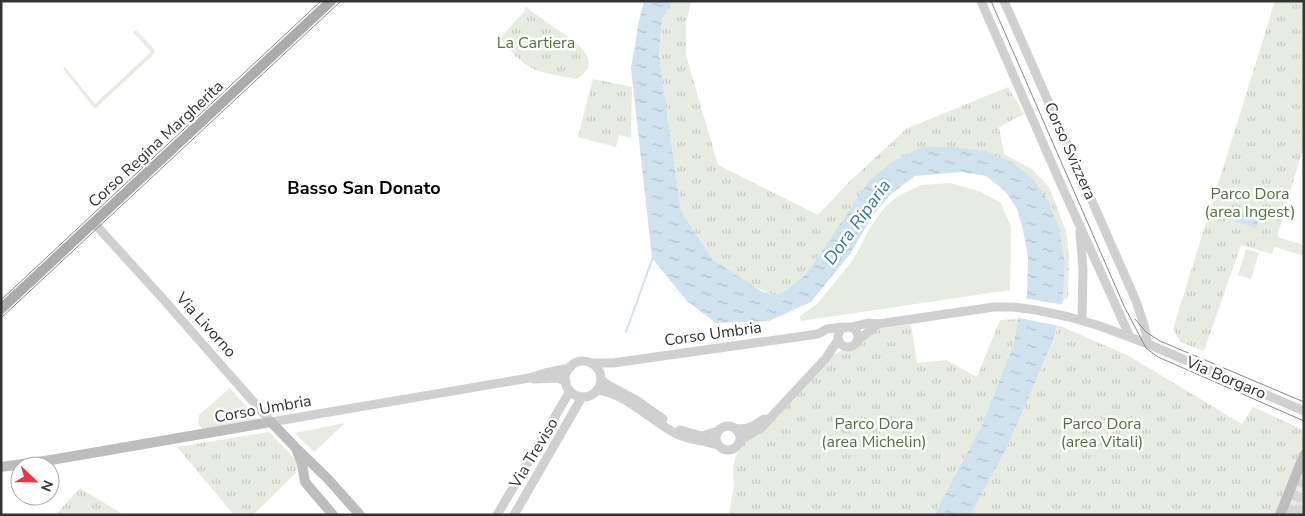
<svg xmlns="http://www.w3.org/2000/svg" width="1305" height="516" font-family="'Nunito Sans',sans-serif">
	<style>
		.green { fill: #e6ecdf }
		.park { fill: url(#park-tufts) }
		.water { fill: url(#water-ripples) }
		.pier { fill: #fff }
		.lines { fill: none; stroke-linecap: round; stroke-linejoin: round }
		.stream { stroke: #cfe2ee; stroke-width: 2 }
		.secondary-tunnel { stroke: #d6d6d6; stroke-width: 10; stroke-dasharray: 10 5; stroke-linecap: butt }
		.tertiary { stroke: #d0d0d0; stroke-width: 9 }
		.secondary { stroke: #bdbdbd; stroke-width: 10 }
		.primary { stroke: #ababab; stroke-width: 10 }
		.tram { stroke: #888; stroke-width: 1 }
		.labels { text-anchor: middle; dominant-baseline: central; stroke-width: 5; stroke-linejoin: round; paint-order: stroke }
		.park-label { font-size: 16px; fill: #56703f; stroke: #fff }
		.street-label { font-size: 16px; fill: #333; stroke: #fff }
		.neighbourhood-label { font-size: 18px; font-weight: bold; fill: #000; stroke: #fff }
		.water-label { font-size: 18px; font-style: italic; fill: #3f7597; stroke: #fff }
	</style>
	<defs>
		<pattern id="park-tufts" width="24" height="20" patternUnits="userSpaceOnUse" patternTransform="scale(1.25)"><rect width="24" height="20" fill="#e6ecdf"/><path d="M3 7l-1-3M5 7V3M7 7l1-3M15 17l-1-3M17 17v-4M19 17l1-3" fill="none" stroke="#c6cbc0"/></pattern>
		<pattern id="water-ripples" width="26" height="14" patternUnits="userSpaceOnUse" patternTransform="scale(1.25)"><rect width="26" height="14" fill="#cfe2ee"/><path d="M2 4q2-2 4 0t4 0M15 11q2-2 4 0t4 0" fill="none" stroke="#b2c2cd"/></pattern>
	</defs>
	<rect width="100%" height="100%" fill="#fff"/>
	<g class="green">
		<path d="M136,30L154,49V54L95,109L63,69L65,67L95,104L151,52L133,32Z"/>
		<path d="M951,183L981,192L1001,203L1011,227L1010,290L801,321L800,316L818,303L853,260L871,226L884,208L898,196L921,185Z"/>
		<path d="M1274,236L1304,245V256L1268,245Z"/>
		<path d="M1246,249L1259,253L1251,279L1238,275Z"/>
		<path d="M230,388L257,419L202,429L198,424L199,415Z"/>
		<path d="M345,423L314,452L295,433Z"/>
	</g>
	<g class="park">
		<path d="M672,1H691L686,24V55L718,165L818,215L847,184L906,129L1008,87L1024,114L999,127L1004,154L1032,169L1049,187L1066,231L1069,255L1068,298L1063,300L1065,264L1033,179L922,147L821,253L805,275L787,290L774,296L749,284L713,260L681,211L662,78L659,51L662,20Z"/>
		<path d="M1275,1H1304V145L1272,254L1241,245L1204,351L1180,342L1173,329Z"/>
		<path d="M526,6L531,11C540,17 549,24 558,30C574,41 606,60 577,79C565,77 551,75 539,71C523,66 509,50 500,38L523,13Z"/>
		<path d="M593,79L632,87L631,138L619,135L616,147L578,137Z"/>
		<path d="M1018,319L1014,343L982,425L934,515H729L734,485L733,467L736,456L744,442L832,356L841,351L852,348L856,345L870,330L911,324L917,363L946,360L977,377L1000,320Z"/>
		<path d="M1058,325L1129,356L1242,424L1253,407L1304,430V509L1301,515H970L1006,450L1054,340Z"/>
		<path d="M269,432L296,460L297,467L296,473L253,515H234L177,447Z"/>
		<path d="M80,488L124,515H55Z"/>
	</g>
	<g class="water">
		<path d="M644,1H672L662,20L659,52L662,78L681,211L713,260L761,291L774,296L787,290L805,275L821,253L869,181L892,162L922,147H953L985,151L1012,162L1033,179L1047,199L1059,227L1065,264L1063,300L1054,339L1006,450L970,515H934L982,425L1014,343L1018,319L1027,296L1028,257L1023,230L1017,209L1006,192L986,176L962,172L915,176L890,195L873,215L850,254L811,302L769,321L716,323L687,301L652,258L631,68L639,21Z"/>
		<path d="M1239,208L1260,215L1256,228L1234,221Z"/>
	</g>
	<path class="pier" d="M1024,298L1065,305L1060,326L1019,318Z"/>
	<g class="lines">
		<path class="stream" d="M626,332L653,257"/>
		<g class="secondary-tunnel">
			<path d="M1290,515L1304,480"/>
			<path d="M1300,515L1304,505"/>
		</g>
		<g class="tertiary">
			<path d="M981,1L1060,182L1130,337"/>
			<path d="M1004,1L1136,301L1144,325L1148,344"/>
			<path d="M94,223L164,300L271,422L529,378L545,373L570,368"/>
			<path d="M1080,232L1083,269L1082,321"/>
			<circle cx="848" cy="337" r="10"/>
			<path d="M852,327L868,323L878,324L994,307H1013L1036,310L1069,317L1100,326L1148,344L1304,411"/>
			<path d="M857,341L878,324"/>
			<circle cx="583" cy="379" r="18"/>
			<path d="M591,363H613L818,334L827,329L843,327"/>
			<path d="M534,379L558,378L566,382"/>
			<path d="M601,380L608,385L636,400L663,419"/>
			<path d="M597,390C625,393 649,419 673,432C687,440 703,440 718,445"/>
			<circle cx="728" cy="438" r="12"/>
			<path d="M735,428C747,431 755,425 764,419"/>
			<path d="M680,430L702,436L718,431"/>
			<path d="M739,443L742,439L761,428L826,358L838,340"/>
			<path d="M497,515L570,391"/>
			<path d="M514,515L582,397"/>
		</g>
		<g class="secondary">
			<path d="M297,451L302,464L305,482L333,515"/>
			<path d="M1,467L51,460L271,422L296,448L328,479L360,515"/>
			<path d="M1280,515L1304,455"/>
		</g>
		<path class="primary" d="M1,309L331,1"/>
		<g class="tram">
			<path d="M991,1L1124,306L1146,348L1158,357L1304,421"/>
			<path d="M1,300L321,1"/>
			<path d="M1,318L341,1"/>
			<path d="M1135,319L1146,332L1160,341L1304,402"/>
		</g>
	</g>
	<g class="labels">
		<g class="park-label">
			<text x="536" y="43">La Cartiera</text>
			<text x="1250" y="194">Parco Dora<tspan x="1250" dy="18">(area Ingest)</tspan></text>
			<text x="874" y="424">Parco Dora<tspan x="874" dy="18">(area Michelin)</tspan></text>
			<text x="1102" y="424">Parco Dora<tspan x="1102" dy="18">(area Vitali)</tspan></text>
		</g>
		<g class="street-label">
			<text transform="translate(156 144) rotate(-43)">Corso Regina Margherita</text>
			<text transform="translate(1070 151) rotate(66)">Corso Svizzera</text>
			<text transform="translate(206 325) rotate(48)">Via Livorno</text>
			<text transform="translate(713 334) rotate(-8)">Corso Umbria</text>
			<text transform="translate(1226 378) rotate(23)">Via Borgaro</text>
			<text transform="translate(263 409) rotate(-10)">Corso Umbria</text>
			<text transform="translate(534 453) rotate(-59)">Via Treviso</text>
		</g>
		<g class="neighbourhood-label">
			<text x="364" y="188">Basso San Donato</text>
		</g>
		<g class="water-label">
			<text transform="translate(857 222) rotate(-54)">Dora Riparia</text>
		</g>
	</g>
	<rect width="1305" height="516" fill="none" stroke="#333333" stroke-width="5"/>
	<g transform="translate(35 481) rotate(112)"><circle r="24" fill="#ffffff" stroke="#adadad"/>
	<path d="M0-4L9 19L0 12L-9 19Z" fill="#e63946"/>
	<text y="-8" font-size="14" font-weight="bold" text-anchor="middle" fill="#333333">N</text>
	</g>
</svg>
